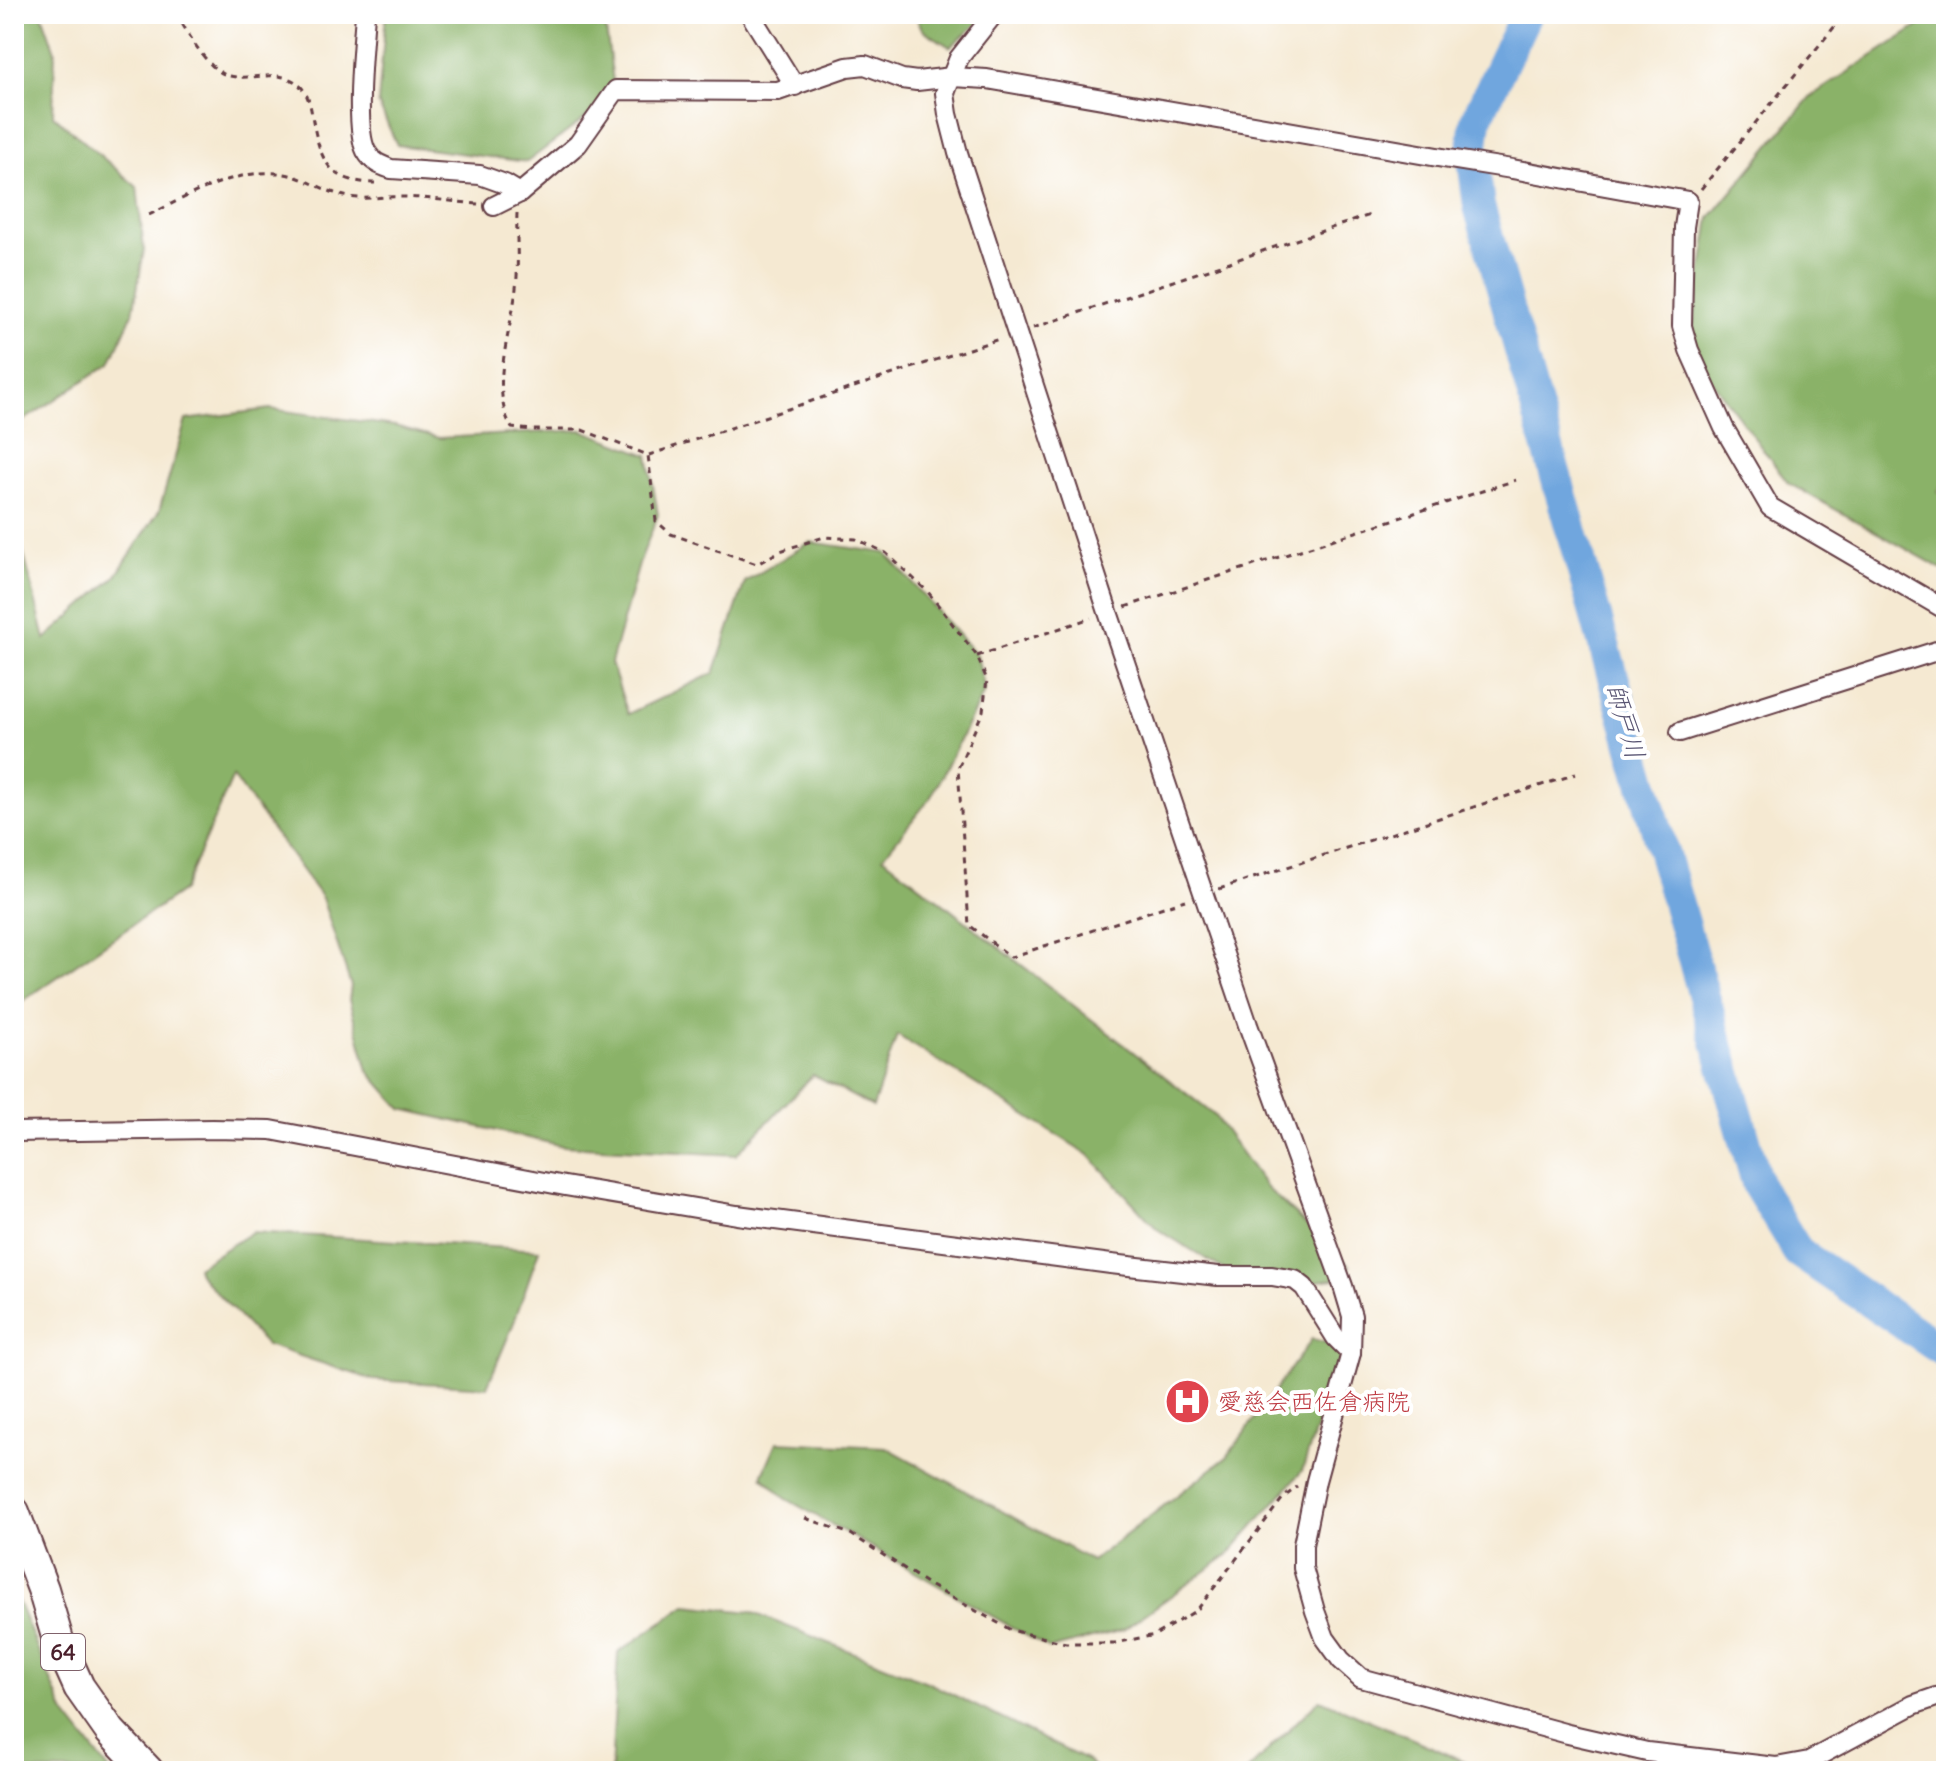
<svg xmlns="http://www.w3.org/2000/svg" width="1960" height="1785" font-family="Delius,'Klee One',sans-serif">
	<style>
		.forest { fill: #8ab268; stroke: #6a684a; stroke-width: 2 }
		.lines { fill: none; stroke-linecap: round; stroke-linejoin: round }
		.river { stroke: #70a6de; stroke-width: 32 }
		.minor-casing { stroke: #643d44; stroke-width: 22 }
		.primary-casing { stroke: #643d44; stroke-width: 34 }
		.path { stroke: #643d44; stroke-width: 3; stroke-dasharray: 6 6; stroke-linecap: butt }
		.minor { stroke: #fff; stroke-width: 18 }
		.primary { stroke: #fff; stroke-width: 30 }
		.labels { text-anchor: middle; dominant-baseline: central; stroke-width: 8; stroke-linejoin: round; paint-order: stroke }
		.shield { fill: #fff; stroke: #80626b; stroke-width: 2 }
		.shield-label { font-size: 22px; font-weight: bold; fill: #4a1f2b }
		.health-label { font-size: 24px; fill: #be3a42; stroke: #fff; text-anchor: start }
		.water-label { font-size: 26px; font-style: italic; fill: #595573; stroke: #fff }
	</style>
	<rect width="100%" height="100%" fill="#fff"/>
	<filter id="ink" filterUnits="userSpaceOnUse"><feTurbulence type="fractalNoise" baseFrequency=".0125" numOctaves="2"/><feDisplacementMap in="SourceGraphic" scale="16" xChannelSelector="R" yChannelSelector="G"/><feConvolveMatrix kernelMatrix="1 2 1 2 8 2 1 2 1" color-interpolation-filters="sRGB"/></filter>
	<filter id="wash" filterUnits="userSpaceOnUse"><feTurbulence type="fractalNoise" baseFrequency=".006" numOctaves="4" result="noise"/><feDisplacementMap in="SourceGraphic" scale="32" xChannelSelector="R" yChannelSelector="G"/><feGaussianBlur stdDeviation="1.8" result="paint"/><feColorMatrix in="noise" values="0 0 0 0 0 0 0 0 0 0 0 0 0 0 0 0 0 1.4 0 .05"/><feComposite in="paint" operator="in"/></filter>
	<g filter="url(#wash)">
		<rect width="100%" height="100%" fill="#f5e9d2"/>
		<g class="forest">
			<path d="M14,14H42L55,51L53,115L137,187L144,250L133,313L110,363L14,427Z"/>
			<path d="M386,14H604L615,96L527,162L397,145L378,103Z"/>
			<path d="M915,14H989L950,47L922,29Z"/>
			<path d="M1937,14H1946V480L1938,492L1946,496V571L1788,483L1689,350L1710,218L1810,97Z"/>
			<path d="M270,409L395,426L439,438L582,430L648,455L658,515L640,561L611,663L628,714L714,673L745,582L810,542L886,553L977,656L985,690L931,797L883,857L1214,1115L1267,1188L1350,1266L1334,1279L1256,1289L1157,1229L1089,1155L897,1035L873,1107L813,1075L736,1155L563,1146L402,1109L368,1071L349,1000L351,986L322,898L233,776L183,890L14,1007V538L21,543L45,639L115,577L159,511L186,420Z"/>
			<path d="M252,1232L539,1250L513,1325L487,1387L373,1380L266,1345L199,1274L197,1267Z"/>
			<path d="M1312,1339L1344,1347L1302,1471L1228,1555L1123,1630L1050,1649L785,1498L762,1476L777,1442L886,1447L1092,1561L1227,1457Z"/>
			<path d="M14,1592L64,1712L110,1771H14Z"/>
			<path d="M686,1605L751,1612L927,1682L1086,1760L1100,1771H611L618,1653Z"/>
			<path d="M1320,1699L1487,1771H1247Z"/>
		</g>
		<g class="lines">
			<path class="river" d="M1526,14L1476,120L1472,152L1479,206L1758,1186L1798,1252L1946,1353"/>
		</g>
	</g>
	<g filter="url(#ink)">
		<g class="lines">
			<defs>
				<g id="minor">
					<path d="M365,14C363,44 354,127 366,151C372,162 380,165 391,169L480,175L505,184L520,193"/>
					<path d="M750,14L795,86"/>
					<path d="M994,14L959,58L945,93L948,114L958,153L1108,612L1248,1025L1343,1286L1352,1316L1351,1353L1316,1481L1303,1545V1568L1315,1611L1325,1638L1341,1660L1361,1678L1568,1734L1647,1752L1776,1767L1809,1761L1913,1705L1936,1697L1946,1696"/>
					<path d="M494,206L520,193L578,144L616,90L778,91L847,67L865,65L902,79L917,81L952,77L987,79L1449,159L1512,169L1688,201L1684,227L1682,326L1689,350L1724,428L1770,507L1946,610"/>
					<path d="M1680,732L1946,648"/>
					<path d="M14,1132L212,1129L271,1130L565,1186L737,1215L1111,1264L1218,1276H1272L1295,1280L1304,1287L1336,1338L1351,1353"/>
				</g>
				<path id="primary" d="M14,1512L43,1589L58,1640L79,1687L110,1731L148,1771"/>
			</defs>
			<use href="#minor" class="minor-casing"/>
			<use href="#primary" class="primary-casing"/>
			<g class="path">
				<path d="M176,14C188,32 205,67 226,75C251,83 282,65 302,88C308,95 311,107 312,116C320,158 326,182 375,183"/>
				<path d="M1701,189L1840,20L1847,14"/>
				<path d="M517,213C516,237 519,263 516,288C512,331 488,388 512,428L532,430H582L648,455L656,521L671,534L757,564L780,551L824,537L856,539L886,553L928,592L977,656L987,680L983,711L958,768L969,925L1011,957L1185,900"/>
				<path d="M149,215C190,195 247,162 293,176C313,182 330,194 350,197C366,200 383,196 399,197C426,197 452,202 479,204"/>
				<path d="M1033,328L1370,215"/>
				<path d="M649,455L999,339"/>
				<path d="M1125,607L1516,480"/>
				<path d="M977,656L1091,618"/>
				<path d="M1219,889L1576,774"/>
				<path d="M805,1518L851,1534L931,1586L1011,1630L1066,1643H1115L1155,1635L1197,1610L1283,1498L1297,1487"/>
			</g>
			<use href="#minor" class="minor"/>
			<use href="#primary" class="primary"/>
		</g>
	</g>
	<defs>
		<symbol id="hospital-disc" viewBox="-11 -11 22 22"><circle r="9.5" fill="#e0444e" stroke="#fff"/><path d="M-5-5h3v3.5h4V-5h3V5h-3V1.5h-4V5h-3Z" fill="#fff"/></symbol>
	</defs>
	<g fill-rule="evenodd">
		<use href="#hospital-disc" x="1162" y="1376" width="51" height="51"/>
	</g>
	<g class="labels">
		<rect class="shield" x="41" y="1634" width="44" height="36" rx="6"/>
		<g class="shield-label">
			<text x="63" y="1652">64</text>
		</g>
		<g class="health-label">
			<text x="1218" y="1401">愛慈会西佐倉病院</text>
		</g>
		<g class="water-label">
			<text transform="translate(1626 721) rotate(74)">師戸川</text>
		</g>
	</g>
	<rect width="1960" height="1785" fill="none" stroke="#fff" stroke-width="48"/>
</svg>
